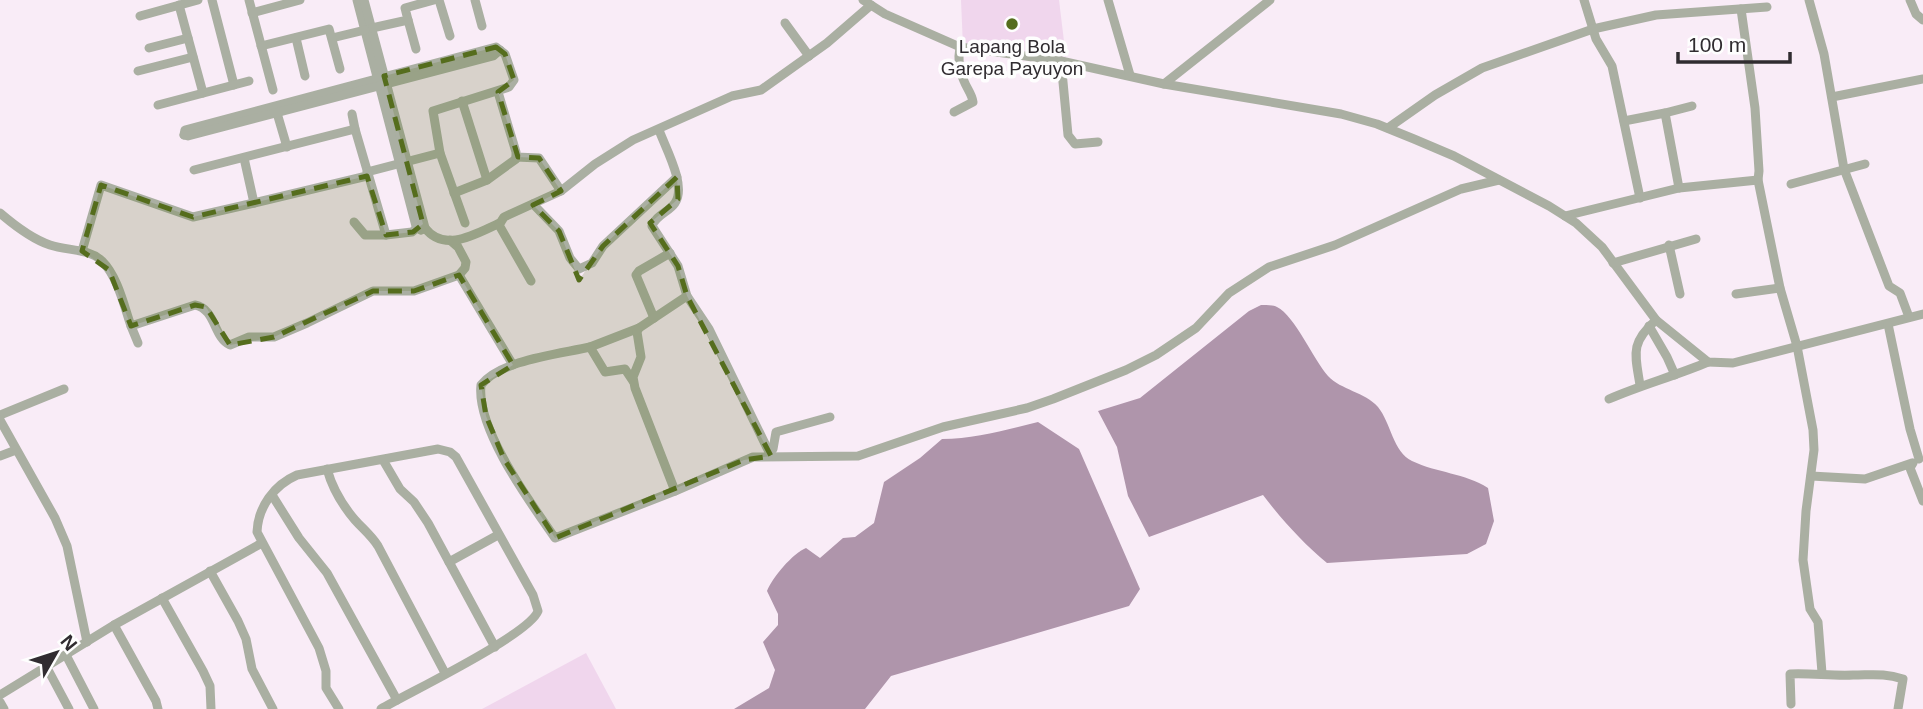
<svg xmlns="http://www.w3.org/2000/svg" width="1923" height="709" font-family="Arial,sans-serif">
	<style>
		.green { fill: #f0d6ed }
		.water { fill: #af95ab }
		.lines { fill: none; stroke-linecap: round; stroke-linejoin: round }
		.minor { stroke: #aaafa2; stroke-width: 9 }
		.marked { fill: #556d1d; fill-opacity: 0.2; stroke: #556d1d; stroke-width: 5; stroke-dasharray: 14 9; stroke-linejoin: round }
		.poi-dot { fill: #556d1d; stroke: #fefefe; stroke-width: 2.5 }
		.labels { text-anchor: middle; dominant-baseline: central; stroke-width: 7; stroke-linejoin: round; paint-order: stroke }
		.poi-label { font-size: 19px; fill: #302c30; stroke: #fefefe }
	</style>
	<rect width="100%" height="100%" fill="#f9ecf7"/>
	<g class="green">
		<path d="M961,0H1059L1066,58L963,47Z"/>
		<path d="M586,653L616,709H482Z"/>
	</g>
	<g class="water">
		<path d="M1261,305C1266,305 1273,305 1277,307C1295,316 1313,359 1328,376C1341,390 1365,392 1378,407C1391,423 1393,452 1412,461C1437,473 1465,473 1488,488L1494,521L1486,544L1467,554L1327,563C1303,543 1282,520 1263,495L1149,537L1128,496L1117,447L1098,411L1140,398L1249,311Z"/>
		<path d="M1038,422L1079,449L1140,589L1129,606L891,676L865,709H734L769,688L775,670L763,642L778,625V614L767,591C772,578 793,553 806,548L820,558L843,538L855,537L874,523L884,482L920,458L942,439C975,439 1006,430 1038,422Z"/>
	</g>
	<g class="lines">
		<g class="minor">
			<path d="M212,0L234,85"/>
			<path d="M249,0L273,90"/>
			<path d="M357,0L416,226L421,230"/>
			<path d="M364,0L425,228L421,230"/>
			<path d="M439,0L450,36"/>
			<path d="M475,0L482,26"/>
			<path d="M863,0L885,14L960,47L1061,61L1164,84L1341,114L1377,124L1414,139L1454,156L1549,206L1576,223L1602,247L1656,320L1708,362L1733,363L1923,314"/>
			<path d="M1108,0L1130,75"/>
			<path d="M1584,0L1596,39L1612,66L1640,198"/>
			<path d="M1809,0L1824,54L1844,169L1889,286L1900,293L1909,317"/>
			<path d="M1910,0L1916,14L1923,20"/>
			<path d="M179,5L203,93"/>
			<path d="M1741,9L1755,108L1759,171L1758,180L1780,288L1797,346L1813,430L1814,450L1806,511L1803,560L1810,609L1818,622L1822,673"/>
			<path d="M252,13L300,0"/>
			<path d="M140,16L198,0"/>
			<path d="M408,20L416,49"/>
			<path d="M785,23L809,56"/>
			<path d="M372,28L408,20L405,8L434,0"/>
			<path d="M296,38L305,76"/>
			<path d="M332,38L365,30"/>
			<path d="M261,46L329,29L340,69"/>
			<path d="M149,48L188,38"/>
			<path d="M1061,61L1068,135L1075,144L1098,142"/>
			<path d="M138,71L193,57"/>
			<path d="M1164,84L1270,0"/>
			<path d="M1832,97L1923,79"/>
			<path d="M462,101L487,180"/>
			<path d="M158,105L249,81"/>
			<path d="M954,112L973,102C972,94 967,89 964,81C959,71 958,58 960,47"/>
			<path d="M277,113L287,147"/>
			<path d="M1665,113L1692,106"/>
			<path d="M352,114L355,129"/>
			<path d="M1624,121L1665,113L1679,188"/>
			<path d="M1388,128L1435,95L1482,68L1593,29L1656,15L1767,7"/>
			<path d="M659,130C665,147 687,186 675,203C669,212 656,215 652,226L678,266L687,296L709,329L771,456"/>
			<path d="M184,135L185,130L496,47L505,54L514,80L509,87L433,111L440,153L465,223"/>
			<path d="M184,135L188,136L493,56L500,50"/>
			<path d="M516,157L539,158L561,191"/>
			<path d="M244,158L254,203L367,176"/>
			<path d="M194,170L355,129L386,235H365L354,222"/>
			<path d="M367,172L440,153"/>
			<path d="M1791,184L1865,164"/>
			<path d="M454,193L487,180L516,159V152L498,92"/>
			<path d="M533,204L559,231L570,258L579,269L592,263L603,246L677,177"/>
			<path d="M0,213C14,225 32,239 50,245C68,251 88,248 102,261C118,277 124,306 131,326L195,305C216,309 213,337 230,345L249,337H274L307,323L373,291H414L459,275L465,268L466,262L458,247L450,240"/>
			<path d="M1565,216L1679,188L1758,180"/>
			<path d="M425,228C445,254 477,233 500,223"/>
			<path d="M386,235L412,232L417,228"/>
			<path d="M1669,245L1680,294"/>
			<path d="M82,251L101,185L193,217L254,203"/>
			<path d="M1613,263L1696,239"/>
			<path d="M459,275L513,365"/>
			<path d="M531,281L499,225L504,217L561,191L595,164L633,140L732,96L761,90L827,43L871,5"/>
			<path d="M1736,294L1780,288"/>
			<path d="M654,318L636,275L639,271L670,253"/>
			<path d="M1888,324L1910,429L1919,459"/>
			<path d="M131,326L138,343"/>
			<path d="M1649,326L1667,357L1675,375"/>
			<path d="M590,347L639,328"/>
			<path d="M633,381L625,369L605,372L590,347C560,354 500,360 481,385C476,429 530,502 555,538L675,491L753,457L858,456L943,427L1027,408L1053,399L1126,370L1156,355L1196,328L1229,293L1269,267L1335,245L1461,189L1499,180"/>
			<path d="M1640,385C1635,354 1630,343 1656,320"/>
			<path d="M1609,399C1641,385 1675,376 1708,362"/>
			<path d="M0,415L64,389"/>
			<path d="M0,420L55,518L67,546L87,642"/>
			<path d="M769,454L773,449L776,432L830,417"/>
			<path d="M0,456L16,450"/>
			<path d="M383,460L400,489L414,502L428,523L495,647"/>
			<path d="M1913,463L1910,468L1923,501"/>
			<path d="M327,469C332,487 343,506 355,520C363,529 371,535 378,546L445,673"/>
			<path d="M1811,476L1865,479L1912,463"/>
			<path d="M675,491L635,388L633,377L641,357L637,332L639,328L687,296"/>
			<path d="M272,495L299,538L327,573L397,700"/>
			<path d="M449,562L498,535"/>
			<path d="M210,571L238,621L246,639L252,669L273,709"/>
			<path d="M162,598L203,671L210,686L211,709"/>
			<path d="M114,625L156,701L158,709"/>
			<path d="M66,655L94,709"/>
			<path d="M46,666L69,709"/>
			<path d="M0,695L114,625L262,543"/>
			<path d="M0,702L4,709"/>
			<path d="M1791,704L1790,674C1811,673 1832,676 1853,675C1873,675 1884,673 1903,679L1898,709"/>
			<path d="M339,709L326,688V671L319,648L257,532C258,507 274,485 297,475L438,449L450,452L456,457L533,595L538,611C529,635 410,692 381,709"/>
		</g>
	</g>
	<path class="marked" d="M496,47L505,54L514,80L498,92L518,157L539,158L561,191L533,205L559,231L579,280L603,246L677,177L678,199L650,223L678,266L687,296L771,456L744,460L555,538L504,459L486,416L481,385L513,365L459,275L414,291H373L274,337L230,345L206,307L195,305L131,326L109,270L82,251L101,185L193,217L367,176L386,235L413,232L423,224L384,76Z"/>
	<circle class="poi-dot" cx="1012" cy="24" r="7"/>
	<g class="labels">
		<g class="poi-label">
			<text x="1012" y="46">Lapang Bola<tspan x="1012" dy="22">Garepa Payuyon</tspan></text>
		</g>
	</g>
	<g transform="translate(56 653) rotate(51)" stroke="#fefefe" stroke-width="5" paint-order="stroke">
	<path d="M0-5L12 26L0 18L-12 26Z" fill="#302c30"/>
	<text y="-10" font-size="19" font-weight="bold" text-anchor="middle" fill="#302c30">N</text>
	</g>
	<path d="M1678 52v10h112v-10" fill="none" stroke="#302c30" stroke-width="3.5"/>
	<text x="1688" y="52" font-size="21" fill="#302c30" stroke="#fefefe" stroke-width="5" paint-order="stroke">100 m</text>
</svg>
